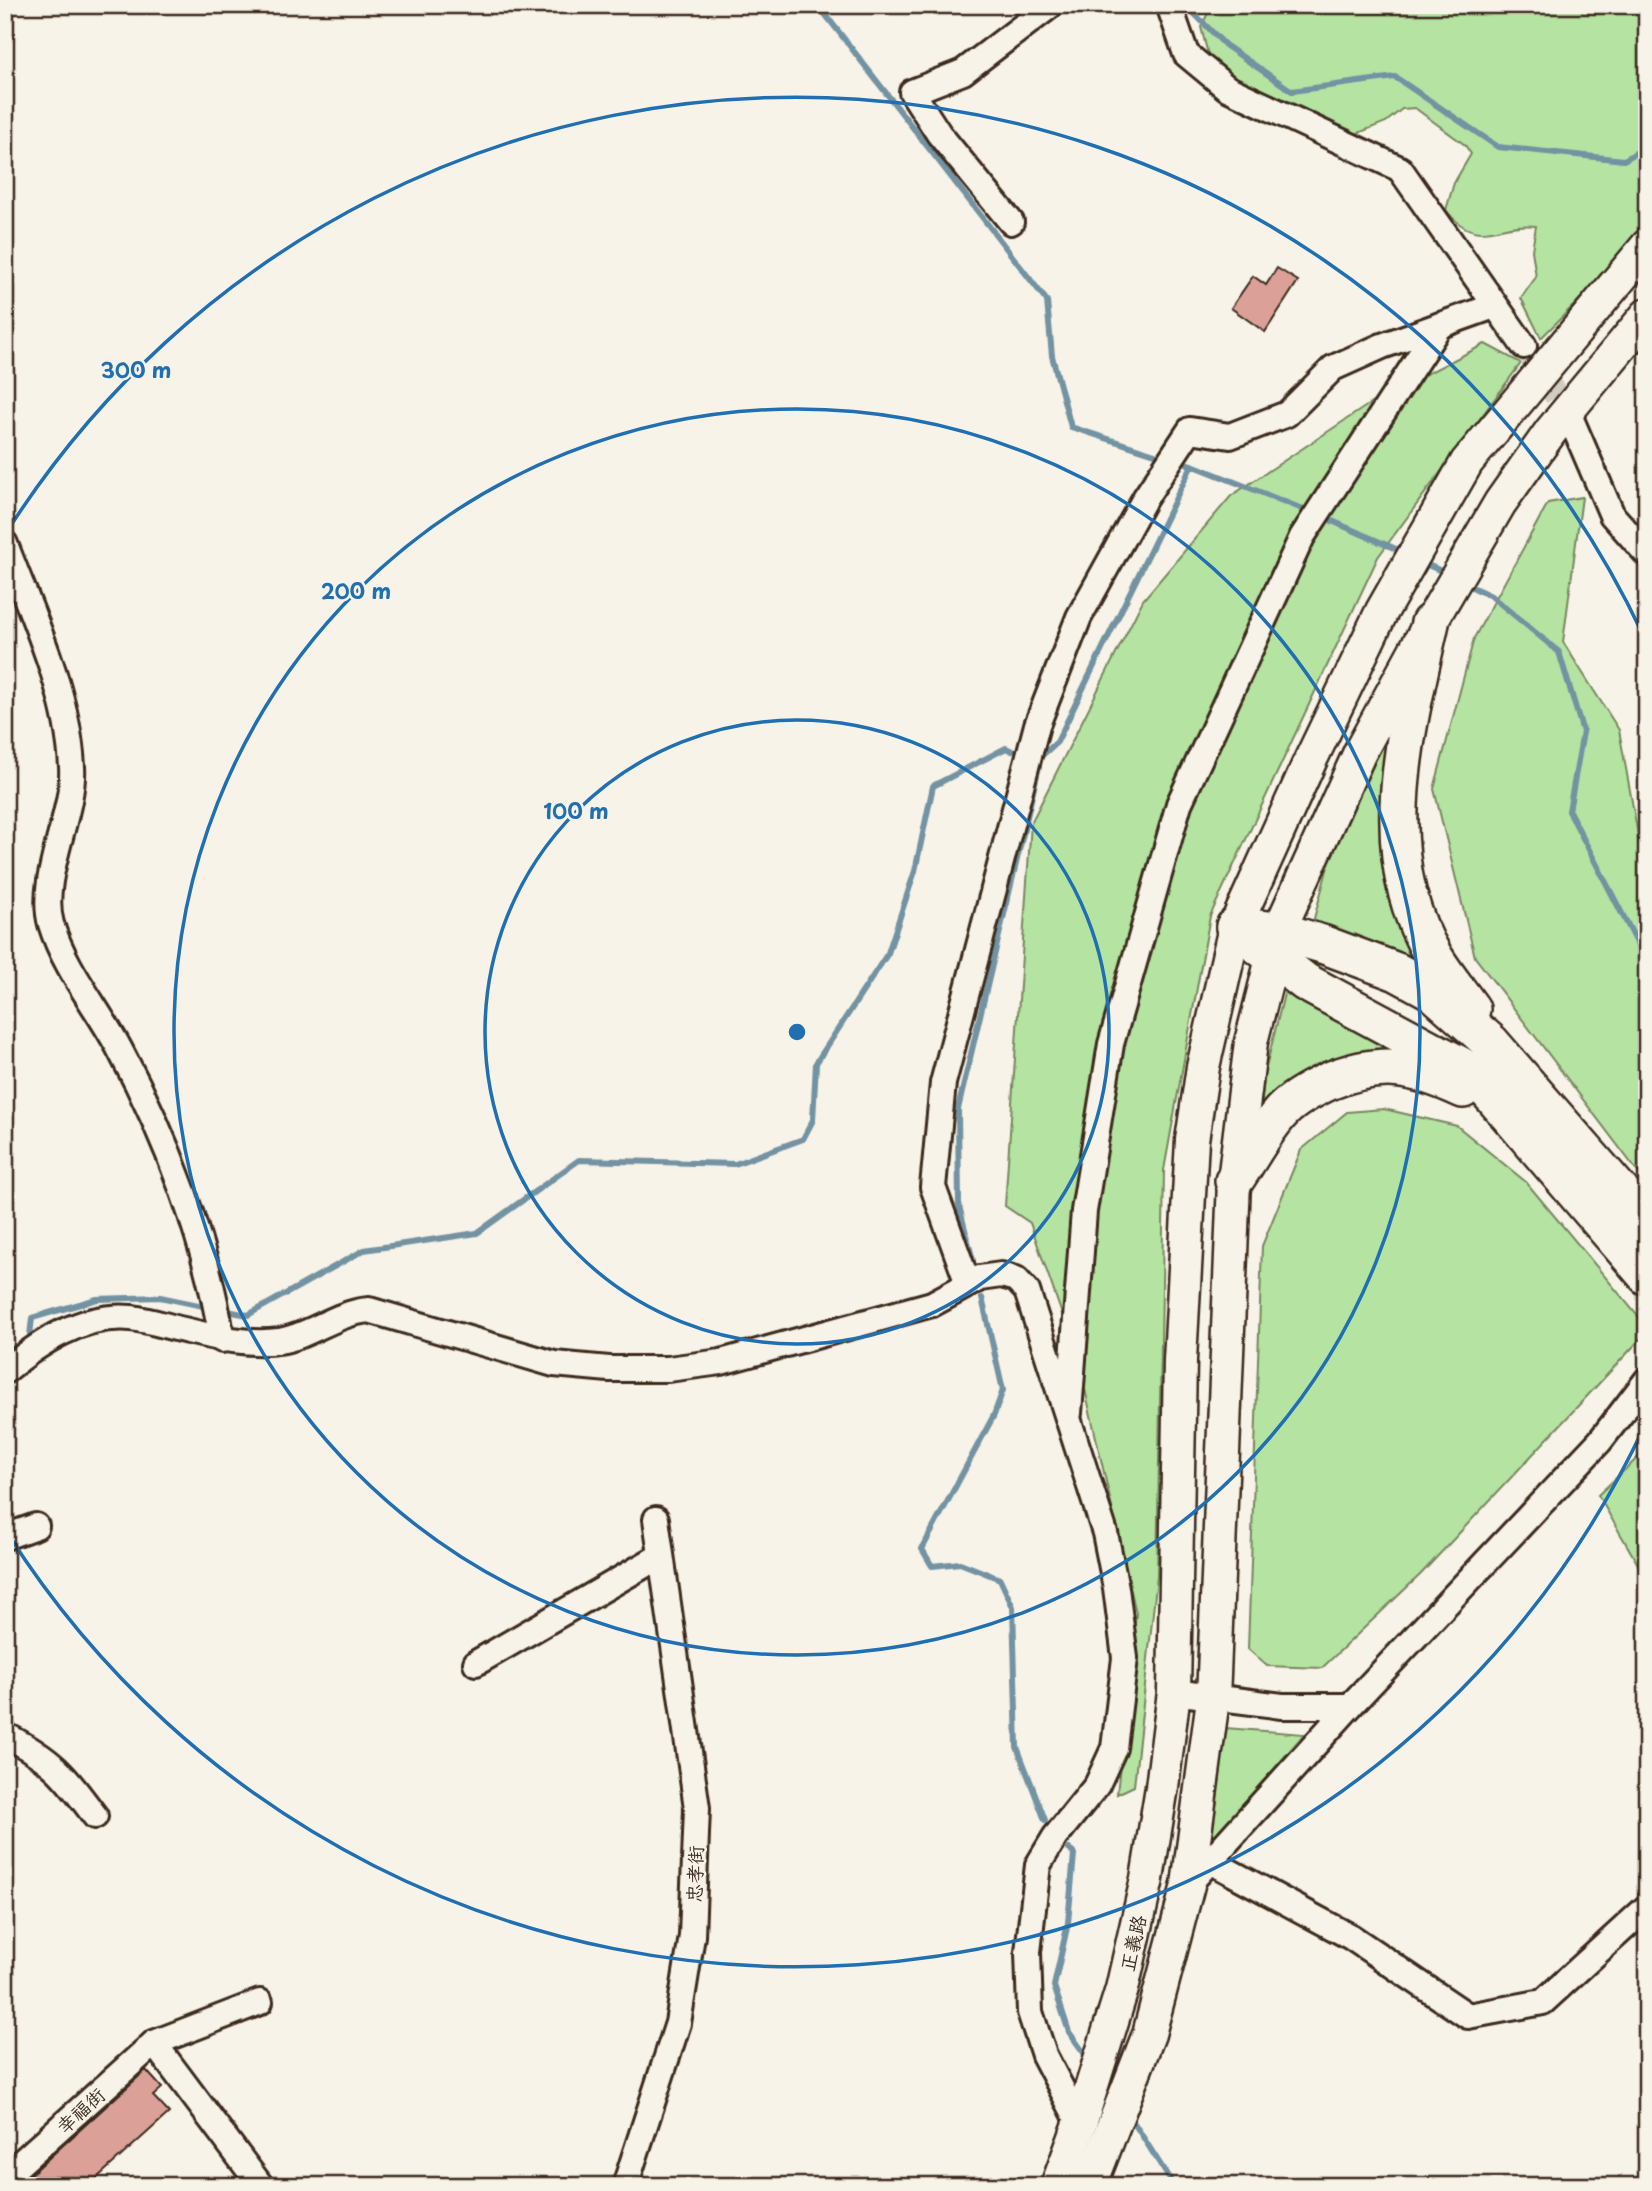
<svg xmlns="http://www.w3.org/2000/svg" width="1652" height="2191" font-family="'Playpen Sans','LXGW WenKai TC',sans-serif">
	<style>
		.green { fill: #b5e3a2; stroke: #788660; stroke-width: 2 }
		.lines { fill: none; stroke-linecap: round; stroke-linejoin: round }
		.stream { stroke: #7392a2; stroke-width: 6 }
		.building { fill: #dba199; stroke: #3b2a1e; stroke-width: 2 }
		.minor-tunnel { stroke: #d1cbc0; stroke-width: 24; stroke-dasharray: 24 12; stroke-linecap: butt }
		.minor-casing { stroke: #3b2a1e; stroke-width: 30 }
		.major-casing { stroke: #3b2a1e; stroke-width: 37 }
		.highway-casing { stroke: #3b2a1e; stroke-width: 42 }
		.minor { stroke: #f7f3e8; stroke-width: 24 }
		.major { stroke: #f7f3e8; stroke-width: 32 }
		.highway { stroke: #f7f3e8; stroke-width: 37 }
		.ring { fill: none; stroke: #1f6fb2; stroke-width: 3.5 }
		.labels { text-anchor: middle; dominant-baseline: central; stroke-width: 5; stroke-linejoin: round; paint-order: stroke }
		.street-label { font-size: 19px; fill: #3b2a1e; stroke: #f7f3e8 }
		.centre { fill: #1f6fb2; stroke: #f7f3e8; stroke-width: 3.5 }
		.ring-label { font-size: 21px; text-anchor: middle; font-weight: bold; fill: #1f6fb2; stroke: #f7f3e8; stroke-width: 5; stroke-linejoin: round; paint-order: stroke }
	</style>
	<rect width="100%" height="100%" fill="#f7f3e8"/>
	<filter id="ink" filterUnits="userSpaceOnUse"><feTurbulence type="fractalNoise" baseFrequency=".0143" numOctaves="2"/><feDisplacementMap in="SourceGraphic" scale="14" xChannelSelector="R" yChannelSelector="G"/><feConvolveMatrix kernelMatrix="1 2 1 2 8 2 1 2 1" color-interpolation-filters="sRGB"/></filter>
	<g filter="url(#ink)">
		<g class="green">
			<path d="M1212,5H1647V232L1541,338L1521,298L1536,277L1532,250L1536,226C1496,221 1478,251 1446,210L1454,183L1471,154L1465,145L1415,108L1402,109L1386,122L1351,136H1334L1251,114L1216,86L1201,27Z"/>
			<path d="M1485,344L1521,363L1378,557L1210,916L1164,1170L1157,1576L1134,1786L1117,1794L1136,1613L1079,1363L1030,1223L1005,1206L1031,823L1143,600L1231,496L1377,399Z"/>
			<path d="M1582,497L1563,642L1619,730L1642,857L1647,866V1184L1475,957L1434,789L1474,638L1548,503Z"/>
			<path d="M1387,736L1386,776L1423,972L1311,930L1331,855Z"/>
			<path d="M1286,986L1445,1067C1428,1063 1410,1056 1392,1055C1336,1050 1300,1073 1261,1110L1264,1076Z"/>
			<path d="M1384,1109L1457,1126L1526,1182L1647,1327V1332L1421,1574L1322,1668L1267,1666L1248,1649L1262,1246L1301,1150L1347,1112Z"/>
			<path d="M1647,1449V1580L1598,1495Z"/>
			<path d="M1225,1728L1304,1734L1206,1848Z"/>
		</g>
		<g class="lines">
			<g class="stream">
				<path d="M818,5L1047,301L1052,356L1071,427L1155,454"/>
				<path d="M1186,5L1225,45L1292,91L1395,77L1498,147L1624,160L1647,146"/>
				<path d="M1192,465L1300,508"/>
				<path d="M1332,521L1396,549"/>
				<path d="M1430,566L1439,570"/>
				<path d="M1472,587L1491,596L1559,652L1583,732L1569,811L1647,962"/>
				<path d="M1038,759L1057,742L1192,465L1188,464"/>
				<path d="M973,1261L959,1206L958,1109L1039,766"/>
				<path d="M982,1298L1003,1390L994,1415L922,1549L932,1566L960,1563L1000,1579L1013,1607L1017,1747L1045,1820"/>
				<path d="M222,1310L248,1315L364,1250L477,1233L579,1160L735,1164L803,1139L813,1120L816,1063L888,953L915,871L933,786L1006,748L1012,751"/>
				<path d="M29,1344L32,1318L97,1299L160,1297L208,1307"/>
				<path d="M1069,1849L1074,1854L1068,1923L1054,1986L1069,2032L1084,2053"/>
				<path d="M1134,2123L1174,2186"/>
			</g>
		</g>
		<g class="building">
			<path d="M1277,268L1298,281L1265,332L1231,308L1253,276L1266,285Z"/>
			<path d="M146,2070L162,2088L153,2096L169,2113L88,2186H18Z"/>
		</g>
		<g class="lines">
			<path class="minor-tunnel" d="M1524,346L1570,417"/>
			<defs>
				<g id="minor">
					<path d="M1169,5L1186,54L1227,88L1400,169L1524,346"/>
					<path d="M1011,222L939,134L912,92L963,72L1051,5"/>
					<path d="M1570,417L1612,515L1647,554"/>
					<path d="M5,544C32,615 68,690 72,767C75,813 38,879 51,924C65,970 98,1008 120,1050C166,1136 207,1243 222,1340"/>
					<path d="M968,1284L933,1187L943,1083L1037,725L1079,617L1145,498L1190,430L1230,436L1287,414L1333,368L1382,346L1494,306"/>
					<path d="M5,1371C40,1342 82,1314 131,1318C150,1320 169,1327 188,1331C217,1338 249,1345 279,1341C311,1336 335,1313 369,1310L554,1364L609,1369H668L721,1362L932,1304L980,1278L1001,1275L1016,1279L1027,1291L1105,1533L1116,1588L1125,1658L1114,1748L1097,1785L1055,1837L1038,1865L1028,1952L1030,2012L1044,2055L1080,2124"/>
					<path d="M1069,1413L1084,1211L1111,1044L1179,804L1302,537L1440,325"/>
					<path d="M5,1537L36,1526"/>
					<path d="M476,1663L660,1556"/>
					<path d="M1174,1692L1282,1706H1350"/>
					<path d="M5,1735C53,1760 63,1773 95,1816"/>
					<path d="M1210,1861L1351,1937L1468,2016L1543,2002L1647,1907"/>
					<path d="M1188,1885L1350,1706L1600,1441L1647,1380"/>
					<path d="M154,2043L261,2186"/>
					<path d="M5,2177L154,2043L260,2002"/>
					<path d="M625,2186L678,2023L692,1936L697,1808L656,1519"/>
				</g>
				<g id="major">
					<path d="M1057,2186L1080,2124L1122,1989L1147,1879L1162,1787L1174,1692L1180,1360L1192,1140L1203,1067L1235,927L1311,759L1382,611L1467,462L1647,246"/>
					<path d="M1090,2186L1149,2034L1188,1885L1213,1699L1234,1181L1251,1042L1279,931L1360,752L1430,623L1500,503L1551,431L1647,315"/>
				</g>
				<g id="highway">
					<path d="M1430,623C1406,731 1372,855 1434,957C1445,975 1459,992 1471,1009"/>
					<path d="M1235,927L1305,982L1472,1072L1647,1276"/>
					<path d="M1235,927L1279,931L1322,944L1397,972L1432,991L1491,1043L1647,1222"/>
					<path d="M1234,1181C1250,1158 1264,1130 1283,1110C1295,1098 1314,1088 1329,1081C1381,1060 1414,1066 1463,1089"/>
				</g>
			</defs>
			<use href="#minor" class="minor-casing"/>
			<use href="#major" class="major-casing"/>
			<use href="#highway" class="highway-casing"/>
			<use href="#minor" class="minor"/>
			<use href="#major" class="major"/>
			<use href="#highway" class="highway"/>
		</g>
	</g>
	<g class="ring">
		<circle cx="797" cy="1032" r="312"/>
		<circle cx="797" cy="1032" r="623"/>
		<path d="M1644 1427A935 935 0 0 1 8 1534M8 530A935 935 0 0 1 1644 637"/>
	</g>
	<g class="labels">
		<g class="street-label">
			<text transform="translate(694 1874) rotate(-88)">忠孝街</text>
			<text transform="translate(1132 1943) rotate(-77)">正義路</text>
			<text transform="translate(80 2110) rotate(-42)">幸福街</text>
		</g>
	</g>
	<circle cx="797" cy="1032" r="10" class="centre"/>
	<g class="ring-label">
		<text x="136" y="378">300 m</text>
		<text x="356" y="599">200 m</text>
		<text x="576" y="819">100 m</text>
	</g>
	<rect width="1652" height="2191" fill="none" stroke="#f7f3e8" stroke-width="28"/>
	<rect x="14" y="14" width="1624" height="2163" fill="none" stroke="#3b2a1e" stroke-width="2.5" filter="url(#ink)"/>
</svg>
